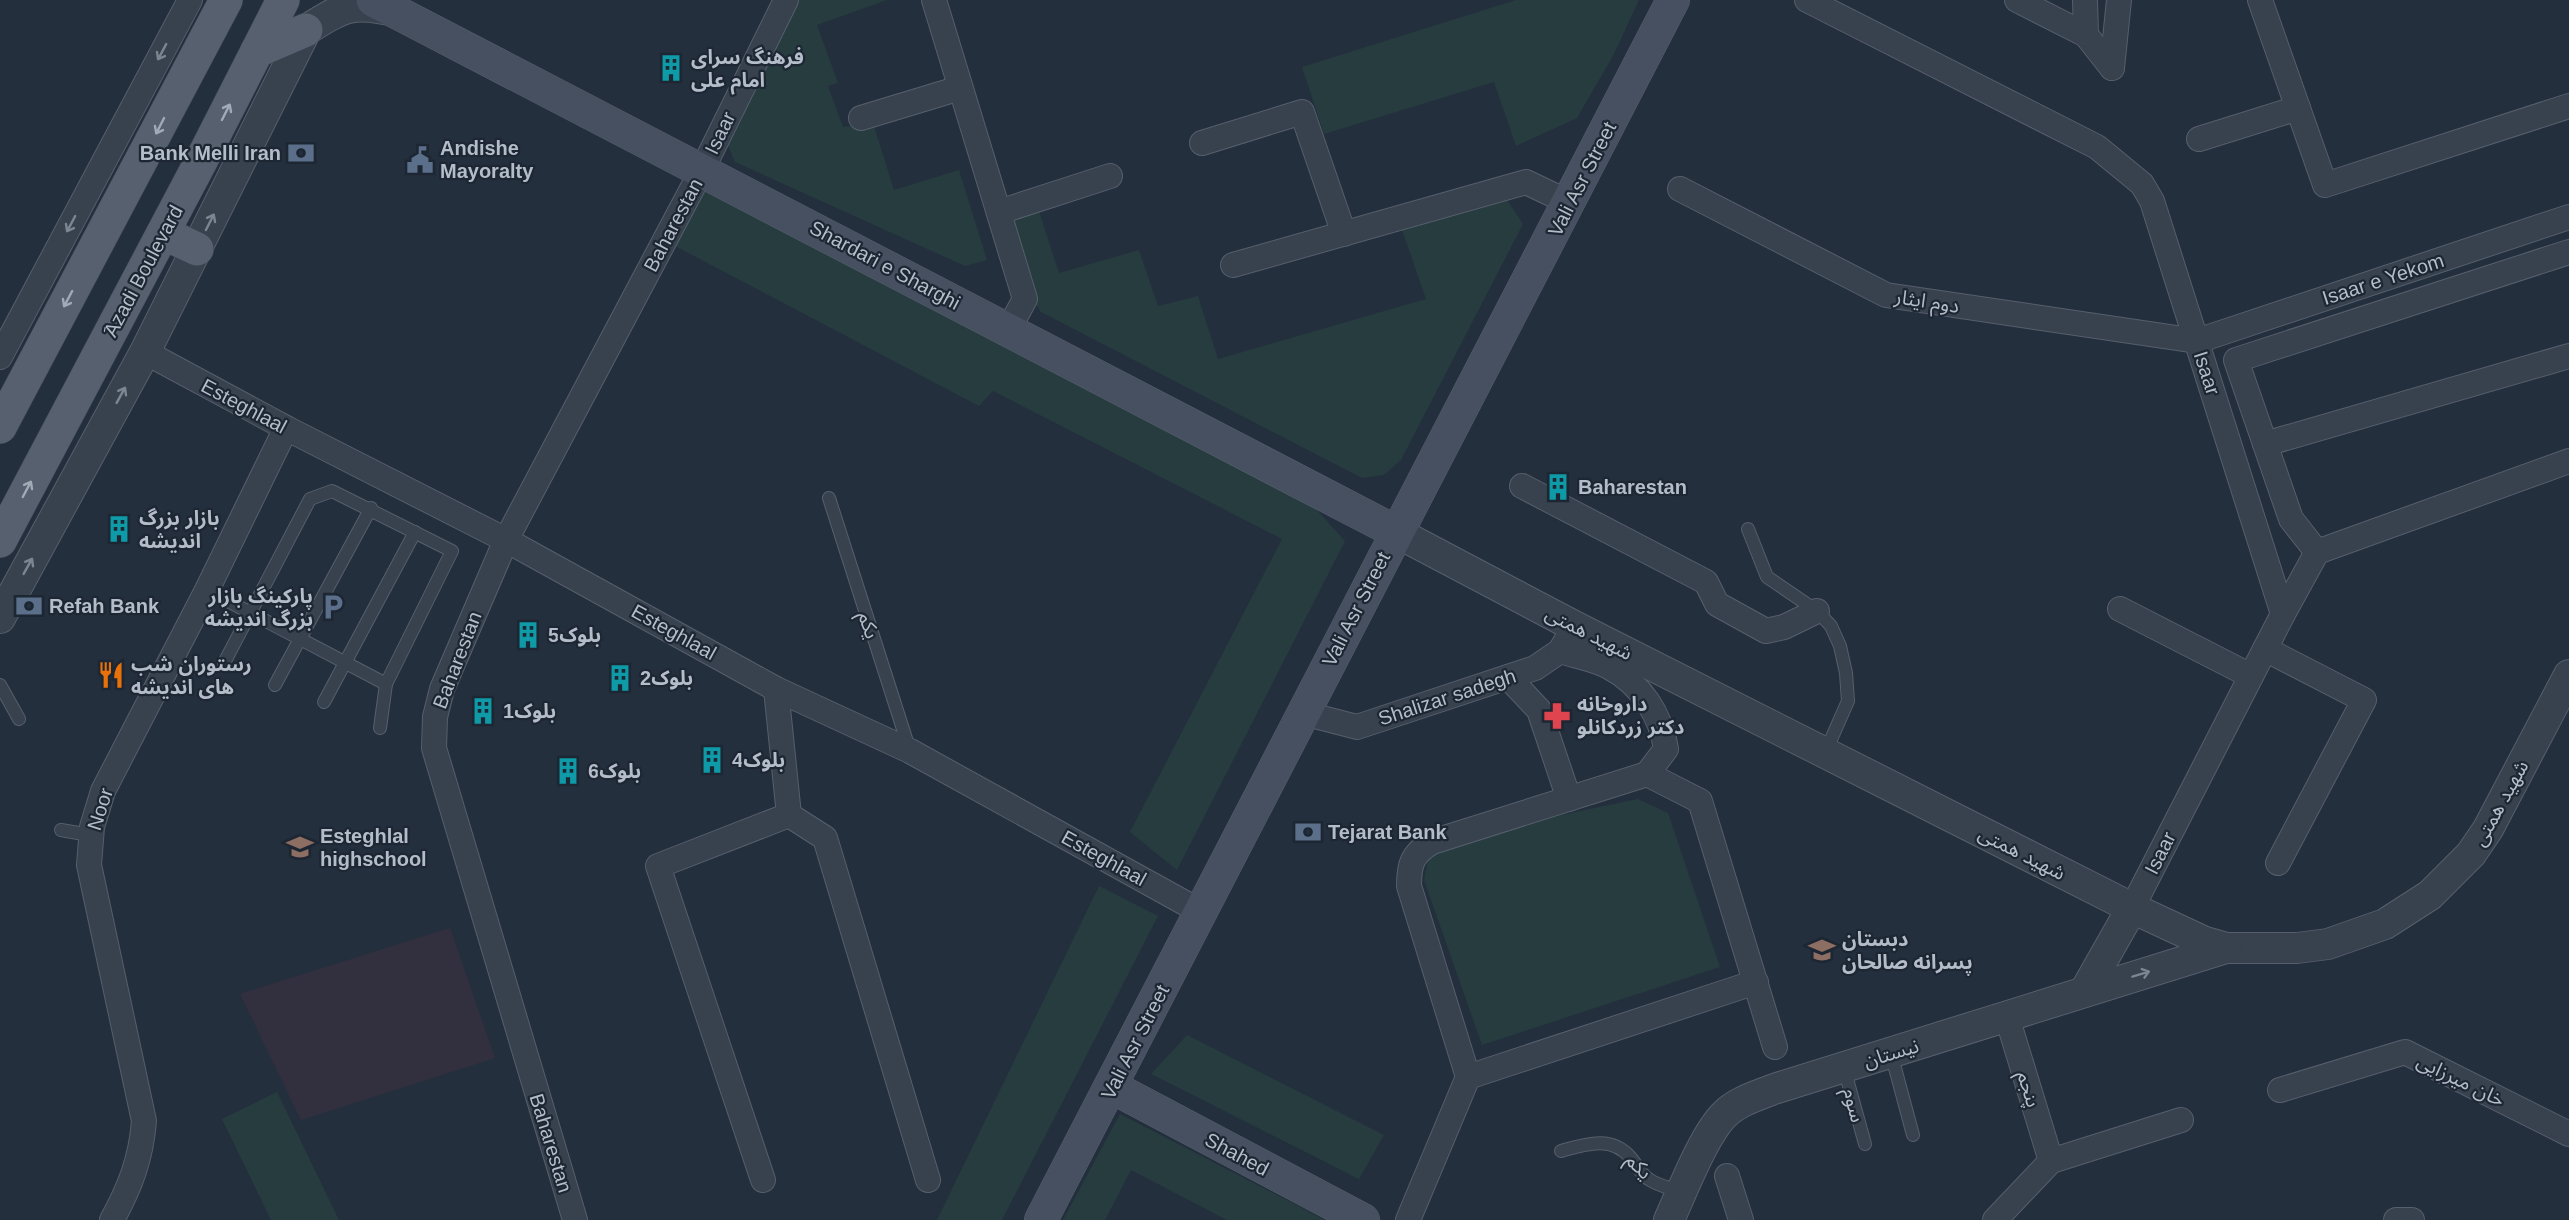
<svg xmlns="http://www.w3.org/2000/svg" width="2569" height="1220" font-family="Helvetica,'Noto Sans Arabic',sans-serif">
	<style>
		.medical { fill: #32303f }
		.green { fill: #263c3f }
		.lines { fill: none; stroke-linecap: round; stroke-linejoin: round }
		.service-casing { stroke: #565f6c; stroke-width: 14 }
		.minor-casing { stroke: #565f6c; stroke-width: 26 }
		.tertiary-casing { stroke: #565f6c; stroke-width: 32 }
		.secondary-casing { stroke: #565f6c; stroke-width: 34 }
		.primary-casing { stroke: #414a57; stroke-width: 34 }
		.service { stroke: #38414e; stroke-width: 12 }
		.minor { stroke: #38414e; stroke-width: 24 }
		.tertiary { stroke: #38414e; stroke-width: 30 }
		.secondary { stroke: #465061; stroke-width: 33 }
		.primary { stroke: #56606e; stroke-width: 33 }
		.oneway { stroke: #7c8592 }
		.oneway2 { stroke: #a1aab7 }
		.labels { text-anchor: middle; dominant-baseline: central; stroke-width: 4.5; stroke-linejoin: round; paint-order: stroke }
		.poi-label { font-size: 20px; font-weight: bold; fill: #b4bcc9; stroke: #1d2633; text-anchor: start }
		.street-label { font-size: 20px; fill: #b4bcc9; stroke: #1d2633 }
	</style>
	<rect width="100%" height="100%" fill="#242f3e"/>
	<path class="medical" d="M450,928L495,1058L301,1120L240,994Z"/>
	<g class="green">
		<path d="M799,0H887L817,25L838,83L828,86L843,127L873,123L894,190L959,170L987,260L965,266L735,162L728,146Z"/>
		<path d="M1516,0H1639L1614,54L1577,118L1516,146L1494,82L1324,134L1302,67Z"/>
		<path d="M712,186L1306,498L1345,541L1177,870L1130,832L1282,539L993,391L979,406L675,246L696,201Z"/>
		<path d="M1506,198L1523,224L1401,460L1384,475L1362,478L1041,312L1033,300L1008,215L1038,208L1059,273L1139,250L1158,306L1198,296L1218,359L1426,299L1401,227Z"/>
		<path d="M1638,799L1668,813L1720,967L1482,1045L1424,880L1432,842Z"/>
		<path d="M1099,886L1158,916L1002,1220H937Z"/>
		<path d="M1187,1035L1384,1135L1359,1179L1151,1074Z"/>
		<path d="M277,1092L339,1220H271L222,1119Z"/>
		<path d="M1120,1114L1325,1220H1227L1131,1170L1105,1220H1063Z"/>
	</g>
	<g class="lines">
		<defs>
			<g id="service">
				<path d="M829,498L910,751"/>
				<path d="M1748,529L1767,577L1817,611L1831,626L1840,646L1846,673L1848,701L1825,753"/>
				<path d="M207,590L386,684"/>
				<path d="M224,663L310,499L332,491L452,551L386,684L380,728"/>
				<path d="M0,685L19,719"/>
				<path d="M275,685L371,508"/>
				<path d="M324,702L415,532"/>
				<path d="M61,830L84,834L89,844"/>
				<path d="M1891,1053L1913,1135"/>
				<path d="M1844,1068L1865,1144"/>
				<path d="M1561,1151C1586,1144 1612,1135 1631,1158C1637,1165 1642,1176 1650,1180C1659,1186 1671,1188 1681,1192"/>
			</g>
			<g id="minor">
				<path d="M934,0L1025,299L1008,330"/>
				<path d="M1807,0L2097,147L2142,184L2152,201L2283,614L2132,908"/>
				<path d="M2017,0L2086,35L2112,68"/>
				<path d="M2085,0L2086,35"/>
				<path d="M2260,0L2325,185L2569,106"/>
				<path d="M2112,68L2119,0"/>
				<path d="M861,118L960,88"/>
				<path d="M2199,139L2298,108"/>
				<path d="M1202,143L1302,112L1344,234"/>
				<path d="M1680,189L1886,295L2197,341L2569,217"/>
				<path d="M999,212L1110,176"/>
				<path d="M1233,265L1526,182L1570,203"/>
				<path d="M145,352L286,428L506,540L776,689L910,751L1203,913"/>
				<path d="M0,357L190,0"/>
				<path d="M2265,444L2569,356"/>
				<path d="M1522,486L1706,582L1717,604L1766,631L1784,627L1817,611"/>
				<path d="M2317,552L2291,519L2236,360L2569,252"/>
				<path d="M2120,609L2251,676"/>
				<path d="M2283,614L2317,552L2569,461"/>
				<path d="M2265,649L2364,700L2278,863"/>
				<path d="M1508,677L1539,710L1569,799"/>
				<path d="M1303,713L1357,727L1535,668L1560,651L1567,639"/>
				<path d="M1647,774L1700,801L1775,1047"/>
				<path d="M789,815L825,838L928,1180"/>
				<path d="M2007,1017L2051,1161"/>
				<path d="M1468,1077L1756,982"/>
				<path d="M2280,1090L2405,1052L2569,1134"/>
				<path d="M1727,1176L1741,1220"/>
				<path d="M763,1180L658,866L789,815L776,689"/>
				<path d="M112,1220C130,1187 141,1159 144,1121L89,865L92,827L103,791L207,590L286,428"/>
				<path d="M575,1220L434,748L435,717L442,689L506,540L702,170L786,0"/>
				<path d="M1408,1220L1468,1077L1409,886C1409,864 1412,854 1432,842L1647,774L1666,749C1661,715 1641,684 1609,667C1595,659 1575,656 1560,651"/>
				<path d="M1995,1220L2051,1161L2181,1120"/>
				<path d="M2396,1220H2412"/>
			</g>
			<g id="tertiary">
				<path d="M1396,532L1574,626L2132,908L2205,942L2226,948H2297L2328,944L2385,924L2430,895L2471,854L2488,829L2569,675"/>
				<path d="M0,618L145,352L306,30C348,4 351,2 399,12"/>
				<path d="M2085,991L2132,908"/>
				<path d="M1669,1220C1682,1192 1704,1134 1725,1114C1738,1101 1757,1096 1774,1089L2226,948"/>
			</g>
			<g id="secondary">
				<path d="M373,0L1396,532"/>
				<path d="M1112,1087L1363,1220"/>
				<path d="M1041,1220L1673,0"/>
			</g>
			<g id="primary">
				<path d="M257,51L306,30"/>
				<path d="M163,233L197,249"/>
				<path d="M0,427L226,0"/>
				<path d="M0,541L201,161L283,0"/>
			</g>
		</defs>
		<use href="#service" class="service-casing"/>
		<use href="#minor" class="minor-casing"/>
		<use href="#tertiary" class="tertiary-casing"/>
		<use href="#secondary" class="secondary-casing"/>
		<use href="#primary" class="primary-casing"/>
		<use href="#service" class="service"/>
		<use href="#minor" class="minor"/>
		<use href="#tertiary" class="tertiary"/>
		<use href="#secondary" class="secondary"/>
		<use href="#primary" class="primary"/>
	</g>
	<defs><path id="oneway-shaft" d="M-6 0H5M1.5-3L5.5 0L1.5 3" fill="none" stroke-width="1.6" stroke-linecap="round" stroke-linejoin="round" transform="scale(1.5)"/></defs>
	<g class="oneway">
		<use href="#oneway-shaft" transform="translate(162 52) rotate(118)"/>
		<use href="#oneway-shaft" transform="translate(210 222) rotate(-63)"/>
		<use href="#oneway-shaft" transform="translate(71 224) rotate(118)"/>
		<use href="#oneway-shaft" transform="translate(121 395) rotate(-61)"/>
		<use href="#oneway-shaft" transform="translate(28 566) rotate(-61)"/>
		<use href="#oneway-shaft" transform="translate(2141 974) rotate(-17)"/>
	</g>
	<g class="oneway2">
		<use href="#oneway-shaft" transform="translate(226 112) rotate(-63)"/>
		<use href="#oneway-shaft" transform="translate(160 126) rotate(117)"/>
		<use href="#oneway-shaft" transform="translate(68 299) rotate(118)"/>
		<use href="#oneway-shaft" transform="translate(27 489) rotate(-62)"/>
	</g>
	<defs>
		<symbol id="building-bare" viewBox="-9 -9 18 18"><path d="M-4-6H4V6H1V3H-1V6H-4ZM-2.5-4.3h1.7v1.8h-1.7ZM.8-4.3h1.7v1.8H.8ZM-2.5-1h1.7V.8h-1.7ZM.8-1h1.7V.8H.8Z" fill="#0f9aa8" stroke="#1d2633" stroke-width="2.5" paint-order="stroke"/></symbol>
		<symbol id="bank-bare" viewBox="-9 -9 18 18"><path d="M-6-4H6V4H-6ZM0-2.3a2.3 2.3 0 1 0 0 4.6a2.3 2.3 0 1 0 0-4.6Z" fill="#5c6f8a" stroke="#1d2633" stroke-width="2.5" paint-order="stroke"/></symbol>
		<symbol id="civic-bare" viewBox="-9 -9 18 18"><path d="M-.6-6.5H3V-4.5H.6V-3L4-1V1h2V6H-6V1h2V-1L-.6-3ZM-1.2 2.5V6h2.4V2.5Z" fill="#5c6f8a" stroke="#1d2633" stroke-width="2.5" paint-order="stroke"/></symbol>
		<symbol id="parking-bare" viewBox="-9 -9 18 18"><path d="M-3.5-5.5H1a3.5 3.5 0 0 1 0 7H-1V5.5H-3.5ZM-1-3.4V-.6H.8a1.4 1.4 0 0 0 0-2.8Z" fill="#5c6f8a" stroke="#1d2633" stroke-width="2.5" paint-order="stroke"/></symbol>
		<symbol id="restaurant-bare" viewBox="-9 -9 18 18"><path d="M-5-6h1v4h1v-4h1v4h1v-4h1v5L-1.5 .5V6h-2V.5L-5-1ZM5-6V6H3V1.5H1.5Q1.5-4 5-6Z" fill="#e8710a" stroke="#1d2633" stroke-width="2.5" paint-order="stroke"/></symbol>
		<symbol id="pharmacy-bare" viewBox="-9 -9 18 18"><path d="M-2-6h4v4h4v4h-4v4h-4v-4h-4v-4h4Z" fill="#e0444e" stroke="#1d2633" stroke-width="2.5" paint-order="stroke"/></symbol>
		<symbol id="school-bare" viewBox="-9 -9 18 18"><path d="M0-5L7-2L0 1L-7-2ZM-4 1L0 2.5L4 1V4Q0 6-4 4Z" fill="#8d6e63" stroke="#1d2633" stroke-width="2.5" paint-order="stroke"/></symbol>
	</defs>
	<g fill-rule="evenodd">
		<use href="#building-bare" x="652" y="49" width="38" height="38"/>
		<use href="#bank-bare" x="282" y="134" width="38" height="38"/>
		<use href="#civic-bare" x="401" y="141" width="38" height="38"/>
		<use href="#building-bare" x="1539" y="468" width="38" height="38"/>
		<use href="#building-bare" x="100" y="510" width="38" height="38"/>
		<use href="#bank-bare" x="10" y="587" width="38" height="38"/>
		<use href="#parking-bare" x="314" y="588" width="38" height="38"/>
		<use href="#building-bare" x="509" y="616" width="38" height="38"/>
		<use href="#restaurant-bare" x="92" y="656" width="38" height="38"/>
		<use href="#building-bare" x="601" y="659" width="38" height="38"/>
		<use href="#building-bare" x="464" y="692" width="38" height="38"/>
		<use href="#pharmacy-bare" x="1538" y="697" width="38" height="38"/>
		<use href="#building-bare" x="693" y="741" width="38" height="38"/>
		<use href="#building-bare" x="549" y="752" width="38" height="38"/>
		<use href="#bank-bare" x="1289" y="813" width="38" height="38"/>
		<use href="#school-bare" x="281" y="828" width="38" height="38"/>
		<use href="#school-bare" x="1803" y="931" width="38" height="38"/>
	</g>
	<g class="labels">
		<g class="poi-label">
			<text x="691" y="57">فرهنگ سرای<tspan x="691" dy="23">امام علی</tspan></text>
			<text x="440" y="148">Andishe<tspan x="440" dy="23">Mayoralty</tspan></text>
			<text x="281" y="153" text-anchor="end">Bank Melli Iran</text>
			<text x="1578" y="487">Baharestan</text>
			<text x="139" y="518">بازار بزرگ<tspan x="139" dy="23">اندیشه</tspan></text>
			<text x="313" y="596" text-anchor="end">پارکینگ بازار<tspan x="313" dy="23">بزرگ اندیشه</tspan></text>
			<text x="49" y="606">Refah Bank</text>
			<text x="548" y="635">بلوک5</text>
			<text x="131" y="664">رستوران شب<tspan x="131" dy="23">های اندیشه</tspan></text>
			<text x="640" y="678">بلوک2</text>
			<text x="1577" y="704">داروخانه<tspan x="1577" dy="23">دکتر زردکانلو</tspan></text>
			<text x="503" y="711">بلوک1</text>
			<text x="732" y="760">بلوک4</text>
			<text x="588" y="771">بلوک6</text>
			<text x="1328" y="832">Tejarat Bank</text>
			<text x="320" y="836">Esteghlal<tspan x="320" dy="23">highschool</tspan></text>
			<text x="1842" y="939">دبستان<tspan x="1842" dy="23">پسرانه صالحان</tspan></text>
		</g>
		<g class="street-label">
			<text transform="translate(720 133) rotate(-64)">Isaar</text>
			<text transform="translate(1582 179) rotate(-63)">Vali Asr Street</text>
			<text transform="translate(673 225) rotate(-62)">Baharestan</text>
			<text transform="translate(885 265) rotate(28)">Shardari e Sharghi</text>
			<text transform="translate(143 271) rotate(-62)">َAzadi Boulevard</text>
			<text transform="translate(2383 279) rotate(-18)">Isaar e Yekom</text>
			<text transform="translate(1927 301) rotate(9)">دوم ایثار</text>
			<text transform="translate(2207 373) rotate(72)">Isaar</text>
			<text transform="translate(244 406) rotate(28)">Esteghlaal</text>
			<text transform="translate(1356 609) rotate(-63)">Vali Asr Street</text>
			<text transform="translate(869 625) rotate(72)">یکم</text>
			<text transform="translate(674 632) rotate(29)">Esteghlaal</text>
			<text transform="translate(1589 633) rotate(27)">شهید همتی</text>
			<text transform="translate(457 660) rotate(-69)">Baharestan</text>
			<text transform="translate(1447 697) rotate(-18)">Shalizar sadegh</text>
			<text transform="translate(2500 803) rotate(-61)">شهید همتی</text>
			<text transform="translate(100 809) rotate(-72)">Noor</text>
			<text transform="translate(2022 853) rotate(27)">شهید همتی</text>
			<text transform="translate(2160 853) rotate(-63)">Isaar</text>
			<text transform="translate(1104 858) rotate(29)">Esteghlaal</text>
			<text transform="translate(1135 1042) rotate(-63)">Vali Asr Street</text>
			<text transform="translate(1891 1053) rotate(-17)">نيستان</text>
			<text transform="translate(2461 1080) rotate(26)">خان میرزایی</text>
			<text transform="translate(2029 1089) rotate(73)">پنجم</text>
			<text transform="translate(1854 1105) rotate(75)">سوم</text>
			<text transform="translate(551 1143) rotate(73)">Baharestan</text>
			<text transform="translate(1237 1154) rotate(28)">Shahed</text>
			<text transform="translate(1639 1166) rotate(44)">یکم</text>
		</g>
	</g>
</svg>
